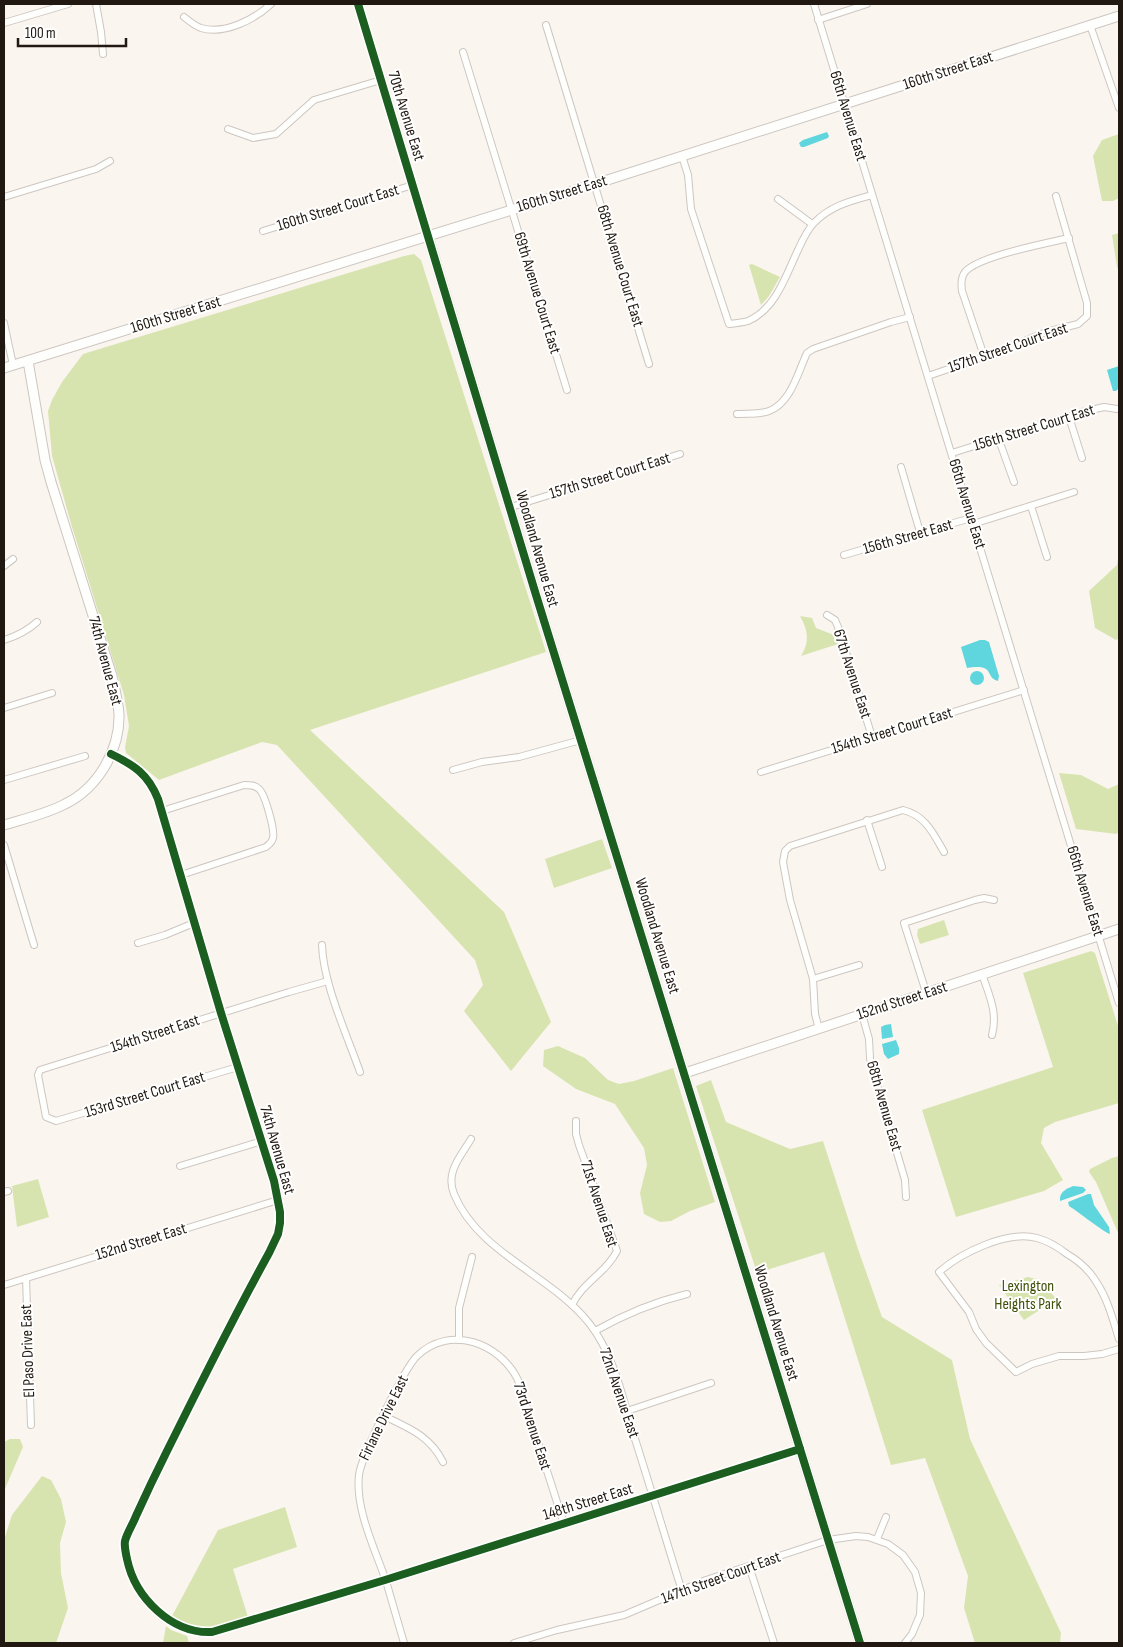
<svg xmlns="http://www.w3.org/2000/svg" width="1123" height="1647" font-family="'Sofia Sans Condensed',sans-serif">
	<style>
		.green { fill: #d8e4af }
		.water { fill: #5fd6dd }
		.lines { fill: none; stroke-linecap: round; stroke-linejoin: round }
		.street-casing { stroke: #cdc6c0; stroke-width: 8 }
		.secondary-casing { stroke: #cdc6c0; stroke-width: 11 }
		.street { stroke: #fefefd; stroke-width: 6 }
		.secondary { stroke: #fefefd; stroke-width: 9 }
		.cycleway-casing { stroke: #fff; stroke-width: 11 }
		.cycleway { stroke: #1b5e20; stroke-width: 8 }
		.labels { text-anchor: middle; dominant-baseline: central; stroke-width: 4; stroke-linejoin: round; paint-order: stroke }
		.street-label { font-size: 16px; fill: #211911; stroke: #fff }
		.park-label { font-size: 16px; fill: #405008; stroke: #fff }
	</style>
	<rect width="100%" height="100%" fill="#fbf5f0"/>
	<g class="green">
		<path d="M1119,134V198L1113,201H1102L1093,156L1102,140Z"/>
		<path d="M1119,233V271L1117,267L1112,235Z"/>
		<path d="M414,254L421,260L546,652L310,730L504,912L551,1022L511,1071L464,1011L483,985L475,960L277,745L262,742L159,780L126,753L125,747L129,726L124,695L72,527L52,456L48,411L52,400L62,382L83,354L404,256Z"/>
		<path d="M752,264L780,277L769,296L761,305L749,265Z"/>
		<path d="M1119,553V638L1116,640L1095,628L1089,591L1117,565Z"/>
		<path d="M800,616L812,618L816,628L834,635L838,644L801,656C810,642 808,630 800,616Z"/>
		<path d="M1059,773L1081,775L1108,789L1119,784V832L1116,834L1076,829Z"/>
		<path d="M602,839L612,868L554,888L545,859Z"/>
		<path d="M944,920L949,935L920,944L917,935L918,929Z"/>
		<path d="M1091,951L1095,953L1119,1029V1103L1055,1122L1044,1128L1041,1143L1063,1180L1044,1191L956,1217L922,1110L1053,1067L1023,973Z"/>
		<path d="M558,1046L585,1058L608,1080L619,1084L634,1081L673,1068L715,1202L690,1211L671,1221L660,1222L644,1214L640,1193L647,1165L644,1148L615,1104L576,1089L543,1066L544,1050Z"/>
		<path d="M711,1080L726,1122L790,1149L823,1141L858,1249L882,1317L952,1360L970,1439L1061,1633L1060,1643H975L964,1608L968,1576L925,1458L891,1465L824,1252L757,1273L696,1086Z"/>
		<path d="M1119,1156V1235L1096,1182L1089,1172L1090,1169L1112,1158Z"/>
		<path d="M38,1179L49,1217L17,1227L12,1186Z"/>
		<path d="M1028,1277L1036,1279L1057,1299L1024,1320L999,1285Z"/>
		<path d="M10,1439H20L23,1447L4,1491V1442Z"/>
		<path d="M42,1476L51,1480L61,1499L66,1522L60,1543L61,1573L68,1608L56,1643H4V1540L12,1515Z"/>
		<path d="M285,1507L297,1547L233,1569L248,1617C218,1627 201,1636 172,1616L218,1530Z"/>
		<path d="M166,1626L171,1630L187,1636L189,1643H163Z"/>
	</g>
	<g class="water">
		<path d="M827,132L829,136L828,138L804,147H801L799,143L803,140Z"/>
		<path d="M1119,366V388L1116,391H1113L1107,370Z"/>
		<path d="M980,640H985L989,642L999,676L998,681C984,677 996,663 967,668L961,647Z"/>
		<circle cx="977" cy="678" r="7"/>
		<path d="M891,1024L893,1037L882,1039L881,1027L885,1025Z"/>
		<path d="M896,1040L899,1048V1054L888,1059L884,1054L882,1044Z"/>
		<path d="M1073,1186L1083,1187L1086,1190L1083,1193L1060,1201C1059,1192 1066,1189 1073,1186Z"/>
		<path d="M1088,1194H1091L1094,1205L1109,1227L1110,1234C1105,1233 1077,1211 1069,1206L1068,1202Z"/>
	</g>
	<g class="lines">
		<defs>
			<g id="street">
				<path d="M96,4L101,32L103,54"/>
				<path d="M358,4L428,236"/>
				<path d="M814,4L1119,1003"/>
				<path d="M184,17C189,21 195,26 201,28C225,35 255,19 271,4"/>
				<path d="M818,20L867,4"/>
				<path d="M4,23L68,4"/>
				<path d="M546,25L649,364"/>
				<path d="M1090,25L1119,108"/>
				<path d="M463,52L567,390"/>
				<path d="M228,129L253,138L276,134L314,100L381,80"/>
				<path d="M682,156L688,175L691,209L729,324C735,323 742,323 748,321C776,309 786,275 798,250C802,241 807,230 814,223C830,206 850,201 872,195"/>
				<path d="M4,197L96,169L110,161"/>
				<path d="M778,199L812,224"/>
				<path d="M263,231L413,185"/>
				<path d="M4,323L13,365"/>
				<path d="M984,356L962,291C961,284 961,277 965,272C978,256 1048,243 1069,238"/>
				<path d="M928,376L1001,351L1046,332L1078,324L1087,316V303L1056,196"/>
				<path d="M737,414C747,413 759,415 769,411C791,403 798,372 807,353L813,349L891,322L910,317"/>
				<path d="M1069,417L1082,458"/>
				<path d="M999,440L1014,482"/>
				<path d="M952,453L1082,412L1104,407L1117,409"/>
				<path d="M901,467L920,532"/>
				<path d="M1031,506L1047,557"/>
				<path d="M511,507L680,454"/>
				<path d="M973,524L1074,492"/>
				<path d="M844,555L971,518"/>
				<path d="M4,566L13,559"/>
				<path d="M827,615L835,620L838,627L872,737"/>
				<path d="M4,640C17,636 27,631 37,622"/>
				<path d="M4,708L52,693"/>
				<path d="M111,754C134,765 148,774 158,799L221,1013L274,1181L280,1212V1223L278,1234L269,1253C233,1318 200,1385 167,1451C156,1473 146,1494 136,1516C133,1524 127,1533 125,1541C124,1546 126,1554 127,1559C135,1598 172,1634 212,1632L385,1580L800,1449"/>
				<path d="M453,770L482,762L519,757L581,740"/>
				<path d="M761,772L1024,690"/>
				<path d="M4,780L85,756"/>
				<path d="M162,811L244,785C250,785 255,785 259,789C265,794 275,830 273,838C272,843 269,844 266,847L181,875"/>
				<path d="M867,820L882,867"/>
				<path d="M4,845L34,945"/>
				<path d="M138,943L165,935L194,923"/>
				<path d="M322,945C323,983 347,1035 360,1072"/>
				<path d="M982,974C989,995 998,1012 992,1035"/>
				<path d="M813,979L859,965"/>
				<path d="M926,992L904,923L975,900L984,898L994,900"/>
				<path d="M862,1014L869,1039L870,1058L872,1068L905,1180L906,1197"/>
				<path d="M819,1029L815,1014L813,979L790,900L783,862L785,851L790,846L903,810C926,816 933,833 944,852"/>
				<path d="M238,1067L56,1121L46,1117L38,1075L40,1070L289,992L328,981"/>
				<path d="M471,1139C461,1156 445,1172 454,1194C479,1254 550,1274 589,1323C615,1356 623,1400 635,1439C651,1489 666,1540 682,1591"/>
				<path d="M180,1166L262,1141"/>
				<path d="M4,1192L8,1191"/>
				<path d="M26,1278L31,1425"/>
				<path d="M4,1285L278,1200"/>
				<path d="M572,1305C582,1283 606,1273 617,1251L579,1145L576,1134V1121"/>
				<path d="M595,1331C625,1314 654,1302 687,1294"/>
				<path d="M1119,1339C1113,1320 1108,1300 1097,1283C1090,1271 1079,1261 1067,1254C1058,1247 1048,1241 1037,1238C1007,1230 961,1253 939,1272L969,1312L976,1329L986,1343L1016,1372L1032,1364L1059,1356H1084L1102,1354L1119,1349"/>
				<path d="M459,1340V1308L472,1257"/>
				<path d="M627,1411L711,1383"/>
				<path d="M384,1416C409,1428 430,1436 443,1462"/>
				<path d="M877,1539L886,1517"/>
				<path d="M749,1566L774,1643"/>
				<path d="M404,1643C398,1623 392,1602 386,1581C375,1549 355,1509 359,1475C361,1457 404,1369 417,1356C450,1324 500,1343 518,1380L564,1524"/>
				<path d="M514,1643L557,1630L624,1615L706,1580L828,1540L856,1536L868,1537L888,1544L903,1555L915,1572L921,1593L920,1615L912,1634L905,1643"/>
			</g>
			<g id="secondary">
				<path d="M428,236L536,595L860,1643"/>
				<path d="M4,368L595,184L1119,16"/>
				<path d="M4,825C24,819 46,814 65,804C98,788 120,750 119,714C118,701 115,689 112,676L51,482L45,460L28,361"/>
				<path d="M685,1073L1119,929"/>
			</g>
		</defs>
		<use href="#street" class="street-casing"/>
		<use href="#secondary" class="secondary-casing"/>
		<use href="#street" class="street"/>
		<use href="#secondary" class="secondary"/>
		<defs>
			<g id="cycleway">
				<path d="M358,4L536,595L860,1643"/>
				<path d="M111,754C134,765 148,774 158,799L221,1013L274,1181L280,1212V1223L278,1234L269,1253C233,1318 200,1385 167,1451C156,1473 146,1494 136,1516C133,1524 127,1533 125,1541C124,1546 126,1554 127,1559C135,1598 172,1634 212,1632L385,1580L800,1449"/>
			</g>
		</defs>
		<use href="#cycleway" class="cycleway-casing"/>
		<use href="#cycleway" class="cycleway"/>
	</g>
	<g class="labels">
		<g class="street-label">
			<text transform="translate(948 71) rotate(-18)">160th Street East</text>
			<text transform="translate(406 116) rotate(73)">70th Avenue East</text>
			<text transform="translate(848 116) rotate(73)">66th Avenue East</text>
			<text transform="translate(562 194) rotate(-17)">160th Street East</text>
			<text transform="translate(338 208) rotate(-17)">160th Street Court East</text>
			<text transform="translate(620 266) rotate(73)">68th Avenue Court East</text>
			<text transform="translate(537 293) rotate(73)">69th Avenue Court East</text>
			<text transform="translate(176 315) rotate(-17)">160th Street East</text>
			<text transform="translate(1008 348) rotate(-19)">157th Street Court East</text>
			<text transform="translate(1034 428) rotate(-17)">156th Street Court East</text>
			<text transform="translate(610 476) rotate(-17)">157th Street Court East</text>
			<text transform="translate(967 504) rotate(73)">66th Avenue East</text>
			<text transform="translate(908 537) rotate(-16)">156th Street East</text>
			<text transform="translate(537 549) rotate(74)">Woodland Avenue East</text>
			<text transform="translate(105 661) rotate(75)">74th Avenue East</text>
			<text transform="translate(852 674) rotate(72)">67th Avenue East</text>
			<text transform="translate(892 731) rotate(-17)">154th Street Court East</text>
			<text transform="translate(1085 891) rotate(73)">66th Avenue East</text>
			<text transform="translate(657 936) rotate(73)">Woodland Avenue East</text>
			<text transform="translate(902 1001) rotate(-18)">152nd Street East</text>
			<text transform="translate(155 1034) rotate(-18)">154th Street East</text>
			<text transform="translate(145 1095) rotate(-17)">153rd Street Court East</text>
			<text transform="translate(884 1106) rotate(74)">68th Avenue East</text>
			<text transform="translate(277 1150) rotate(74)">74th Avenue East</text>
			<text transform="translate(599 1204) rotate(72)">71st Avenue East</text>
			<text transform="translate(141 1242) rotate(-17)">152nd Street East</text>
			<text transform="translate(776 1323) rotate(73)">Woodland Avenue East</text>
			<text transform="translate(28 1351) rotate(-92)">El Paso Drive East</text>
			<text transform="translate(619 1393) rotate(71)">72nd Avenue East</text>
			<text transform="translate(384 1418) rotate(-64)">Firlane Drive East</text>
			<text transform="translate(532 1426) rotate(72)">73rd Avenue East</text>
			<text transform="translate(588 1502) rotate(-17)">148th Street East</text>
			<text transform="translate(721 1578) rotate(-20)">147th Street Court East</text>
		</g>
		<g class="park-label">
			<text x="1028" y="1286">Lexington<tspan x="1028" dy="18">Heights Park</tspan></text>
		</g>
	</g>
	<rect width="1123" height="1647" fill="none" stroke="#211911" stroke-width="10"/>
	<path d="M18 38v8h108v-8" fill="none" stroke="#211911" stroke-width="2.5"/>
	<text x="25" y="38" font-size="15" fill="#211911" stroke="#ffffff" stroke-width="4" paint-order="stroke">100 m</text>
</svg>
